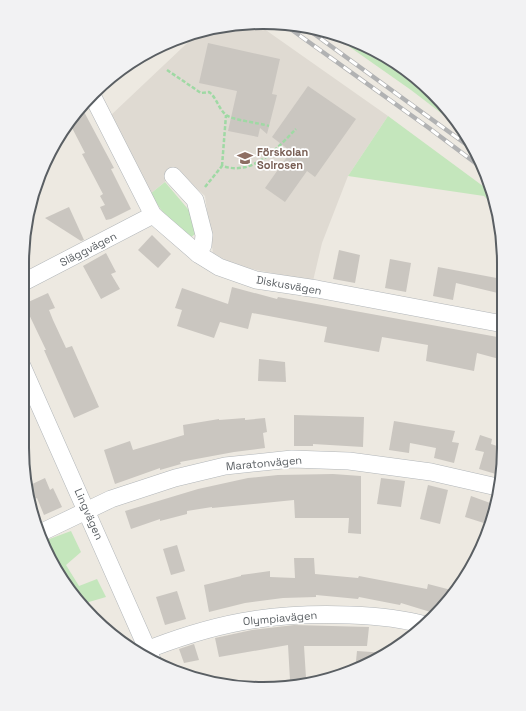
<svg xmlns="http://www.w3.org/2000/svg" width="526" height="711" font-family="'Space Grotesk',sans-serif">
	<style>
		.education { fill: #dfdad2 }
		.green { fill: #c4e6bc }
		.building { fill: #cac6c0 }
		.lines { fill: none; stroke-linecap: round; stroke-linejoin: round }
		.minor-casing { stroke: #b2b6b9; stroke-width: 18 }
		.path { stroke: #9fd9a4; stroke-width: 2.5; stroke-dasharray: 4 2; stroke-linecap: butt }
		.minor { stroke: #fff; stroke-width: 17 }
		.rail-casing { stroke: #b1b2b3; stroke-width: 4.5 }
		.rail { stroke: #fff; stroke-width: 3; stroke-dasharray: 9; stroke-linecap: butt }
		.labels { text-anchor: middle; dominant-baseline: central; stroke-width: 3.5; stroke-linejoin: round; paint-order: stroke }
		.education-label { font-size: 11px; font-weight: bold; fill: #785e54; stroke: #fff; text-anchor: start }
		.street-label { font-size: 11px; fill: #5a5f63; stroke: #fff }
		.rim { fill: none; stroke: #5a5f63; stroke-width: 2 }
	</style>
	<rect width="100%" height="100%" fill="#ede9e1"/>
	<path class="education" d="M260,26L388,116L348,176L322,243L313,281L247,268L229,262L213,253L205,196L178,171L150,194L110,116L201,30Z"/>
	<g class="green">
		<path d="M337,38L383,54L454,116L462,129L411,90Z"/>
		<path d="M388,116L491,192L496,208L484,196L348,176Z"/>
		<path d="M165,182L193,215L195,234L190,238L162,211L150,194Z"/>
		<path d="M71,531L81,552L66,565L79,586L97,579L106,597L82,604L62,582L44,541Z"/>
	</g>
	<g class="building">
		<path d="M208,43L280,59L272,94L277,95L267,134L260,128L258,137L228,131L237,91L199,83Z"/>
		<path d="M308,86L356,119L315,177L307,171L285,202L265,188L287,157L286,156L289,150L272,137Z"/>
		<path d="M82,108L114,168L111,169L131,209L111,219L106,220L100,207L105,205L100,196L103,194L82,154L85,153L69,122Z"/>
		<path d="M69,207L84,240L81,241L45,218Z"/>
		<path d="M152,235L171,254L158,268L138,250Z"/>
		<path d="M339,250L360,255L355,283L333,279Z"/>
		<path d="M106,253L116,272L111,274L120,289L101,299L83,266Z"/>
		<path d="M390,259L411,263L406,292L385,288Z"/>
		<path d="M438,267L502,279V294L456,283L453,300L433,296Z"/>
		<path d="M232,287L277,299L278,297L503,338V360L477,353L474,371L426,361L428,345L382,337L379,352L324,342L327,327L252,313L248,329L220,322L214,338L177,326L182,310L175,308L182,288L228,304Z"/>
		<path d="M48,293L55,308L49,310L53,320L66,348L72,346L99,407L74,418L44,350H46L24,304Z"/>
		<path d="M259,359L285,362L286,382L258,381Z"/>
		<path d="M294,415L364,417L363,447L313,444V446H294Z"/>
		<path d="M245,418V420L265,418L267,432L263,433L265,448L234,452L180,462L181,464L160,470V468L115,484L104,450L130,441L133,450L184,435L183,425L219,419V420Z"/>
		<path d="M394,421L455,431L452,442L459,443L454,463L434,458L436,448L410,443L409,453L389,450Z"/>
		<path d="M480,435L492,439L491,444L503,448V462L499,475L479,469L484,452L475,450Z"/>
		<path d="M333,474L361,476V534L348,533L349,518H295L294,500L212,508V507L187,511V514L160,521V519L131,529L125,511L198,489L248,478L278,475Z"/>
		<path d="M45,478L50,490L53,488L62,507L44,515L37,498L34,499L28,486Z"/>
		<path d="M381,478L405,481L401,507L377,504Z"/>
		<path d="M428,485L448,490L440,524L420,519Z"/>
		<path d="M471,496L493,504L487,524L465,517Z"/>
		<path d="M177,545L185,571L171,575L163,549Z"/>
		<path d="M294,558H314L315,574L358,578L359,576L427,589L428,584L455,591L444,607L437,614L401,603L400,605L359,597L358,599L316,595V597L283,598L245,603L209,612L204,585L241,576V575L270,571V577L295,578Z"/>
		<path d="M177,591L186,619L165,625L156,597Z"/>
		<path d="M294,625L369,627L367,646H304L306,678L290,680L288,645L219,657L215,638L252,630Z"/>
		<path d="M194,644L199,660L184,663L179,649Z"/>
		<path d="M357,651L386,653L355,671Z"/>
	</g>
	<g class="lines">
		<defs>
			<g id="minor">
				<path d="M93,97L153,215L198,254L219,267L256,280L317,289L503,324"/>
				<path d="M173,176L195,200L204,235L203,245L198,254"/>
				<path d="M22,283L153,215"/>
				<path d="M22,366L153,662"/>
				<path d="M40,533L111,499L175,478L225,466L292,459L349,461L431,472L497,487"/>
				<path d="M139,653C213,623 270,612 350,615C375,616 401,618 425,625"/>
			</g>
		</defs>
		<use href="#minor" class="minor-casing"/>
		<g class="path">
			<path d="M167,70L201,93L209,92C217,98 218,108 226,115C232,120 260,123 269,126"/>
			<path d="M222,166L226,115"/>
			<path d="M205,187L222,166C254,176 276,149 296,129"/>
		</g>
		<use href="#minor" class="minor"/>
		<defs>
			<g id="rail">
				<path d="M285,25L429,128L486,171"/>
				<path d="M306,28L474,150"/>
			</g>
		</defs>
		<use href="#rail" class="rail-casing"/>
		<use href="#rail" class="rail"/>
	</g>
	<defs>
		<symbol id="school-bare" viewBox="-9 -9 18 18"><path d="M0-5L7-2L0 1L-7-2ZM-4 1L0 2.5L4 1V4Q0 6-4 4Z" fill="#8d6e63" stroke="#fff" stroke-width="2.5" paint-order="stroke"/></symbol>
	</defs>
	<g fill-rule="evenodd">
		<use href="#school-bare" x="234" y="147" width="22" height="22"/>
	</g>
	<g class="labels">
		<g class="education-label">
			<text x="257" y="152">Förskolan<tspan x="257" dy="13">Solrosen</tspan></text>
		</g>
		<g class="street-label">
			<text transform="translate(88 249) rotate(-27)">Släggvägen</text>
			<text transform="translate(289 285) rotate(10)">Diskusvägen</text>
			<text transform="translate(264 463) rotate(-5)">Maratonvägen</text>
			<text transform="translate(89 514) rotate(66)">Lingvägen</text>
			<text transform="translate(280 618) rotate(-5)">Olympiavägen</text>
		</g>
	</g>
	<path d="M0 0H526V711H0ZM263 29H263A234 234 0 0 1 497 263V448A234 234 0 0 1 263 682H263A234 234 0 0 1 29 448V263A234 234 0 0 1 263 29Z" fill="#f2f2f3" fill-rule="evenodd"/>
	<path class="rim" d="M263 29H263A234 234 0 0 1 497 263V448A234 234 0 0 1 263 682H263A234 234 0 0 1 29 448V263A234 234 0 0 1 263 29Z"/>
</svg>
